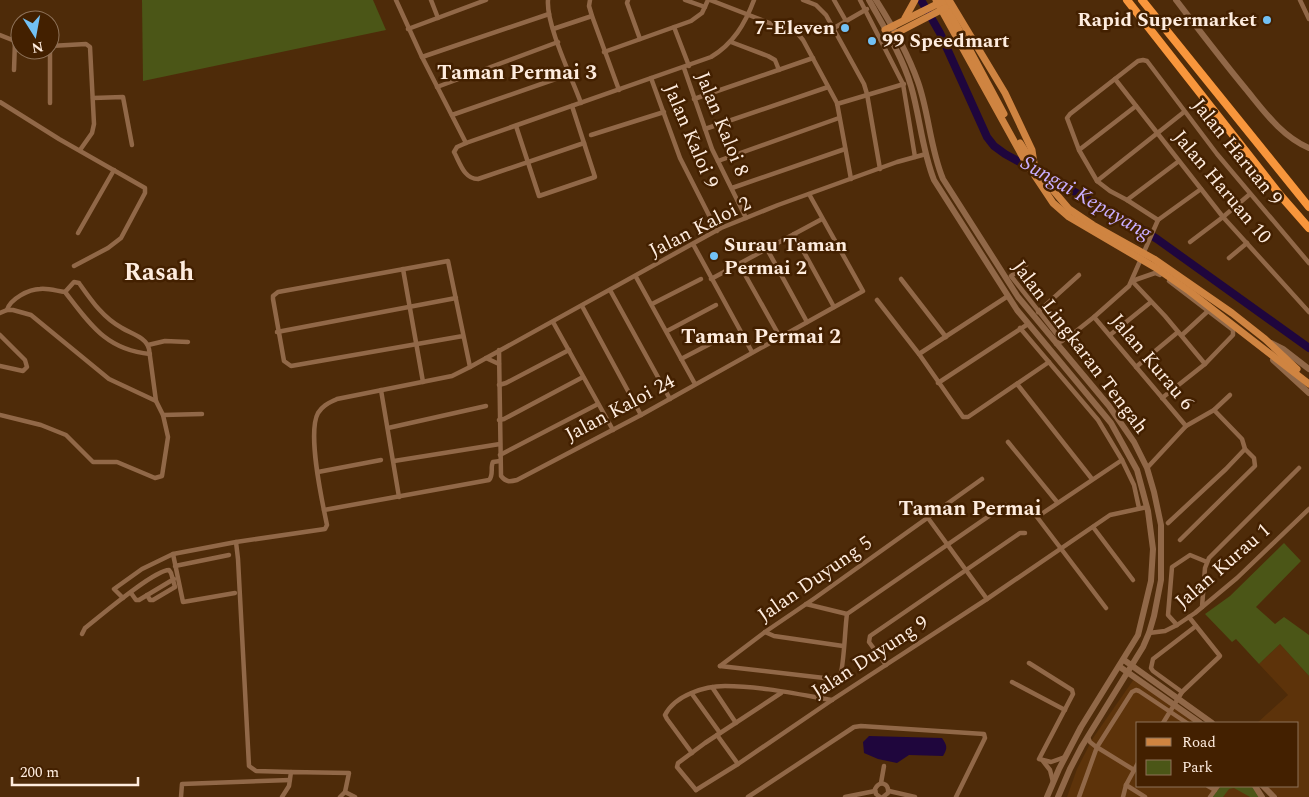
<svg xmlns="http://www.w3.org/2000/svg" width="1309" height="797" font-family="Spectral,serif">
	<style>
		.built { fill: #5d330a }
		.green { fill: #4b5617 }
		.water { fill: #1f063d }
		.lines { fill: none; stroke-linecap: round; stroke-linejoin: round }
		.river { stroke: #1f063d; stroke-width: 8 }
		.street { stroke: #916848; stroke-width: 4.5 }
		.secondary { stroke: #916848; stroke-width: 6 }
		.primary { stroke: #cf8441; stroke-width: 7 }
		.highway { stroke: #f8963c; stroke-width: 8 }
		.poi-dot { fill: #72c1f5; stroke: #432000; stroke-width: 2 }
		.labels { text-anchor: middle; dominant-baseline: central; stroke-width: 5; stroke-linejoin: round; paint-order: stroke }
		.poi-label { font-size: 20px; font-weight: bold; fill: #feecde; stroke: #432000; text-anchor: end }
		.street-label { font-size: 20px; fill: #feecde; stroke: #432000 }
		.neighbourhood-label { font-size: 21px; font-weight: bold; fill: #feecde; stroke: #432000 }
		.water-label { font-size: 21px; font-style: italic; fill: #c8aeff; stroke: #432000 }
		.district-label { font-size: 25px; font-weight: bold; fill: #feecde; stroke: #432000 }
	</style>
	<rect width="100%" height="100%" fill="#4e2b09"/>
	<g class="built">
		<path d="M1280,644L1309,676V797H1278L1267,786H1298V723H1257L1288,695L1259,664Z"/>
		<path d="M1134,679L1199,723H1138V786H1254L1259,797H1067L1077,769L1093,738Z"/>
	</g>
	<g class="green">
		<path d="M142,0H373L386,30L143,81Z"/>
		<path d="M1284,543L1301,561L1256,607L1275,624L1284,617L1309,635V676L1280,644L1259,664L1236,639L1232,642L1205,614L1230,596Z"/>
		<path d="M1221,786H1254L1261,797H1250L1234,788L1229,789L1223,797H1212Z"/>
	</g>
	<path class="water" d="M869,736L942,738C947,745 948,748 943,756L909,755L897,763L878,759L864,753L863,742Z"/>
	<g class="lines">
		<path class="river" d="M921,0L940,33L987,137L994,146L1005,154L1130,222L1157,239L1309,348"/>
		<g class="street">
			<path d="M396,0L422,57L466,143"/>
			<path d="M431,0L438,18"/>
			<path d="M548,0C546,25 572,78 581,103"/>
			<path d="M590,0L589,6L592,16L619,90"/>
			<path d="M628,0L627,3L640,39"/>
			<path d="M685,0L705,7"/>
			<path d="M710,0L798,34L803,40L837,103L851,179"/>
			<path d="M803,0L816,5L826,15L864,84L867,94L880,169"/>
			<path d="M834,0L846,21"/>
			<path d="M860,0L903,84L915,157"/>
			<path d="M1300,0L1309,19"/>
			<path d="M674,27L689,66"/>
			<path d="M834,28L867,9"/>
			<path d="M408,29L486,0"/>
			<path d="M553,29L592,16"/>
			<path d="M0,35L20,43"/>
			<path d="M731,42L768,56L775,60L779,70"/>
			<path d="M50,46L86,44L90,47L94,124L92,133L80,150"/>
			<path d="M604,52L691,21L702,13L708,0"/>
			<path d="M422,57L549,14"/>
			<path d="M684,68L712,149L746,218"/>
			<path d="M14,70L15,41"/>
			<path d="M651,78L680,158L717,231"/>
			<path d="M1115,79L1223,217L1309,312"/>
			<path d="M437,87L558,42"/>
			<path d="M93,98L123,97L132,145"/>
			<path d="M694,99L813,58"/>
			<path d="M0,102L59,139L145,188V193L121,238L108,248L74,266"/>
			<path d="M50,103V46"/>
			<path d="M837,104L904,84"/>
			<path d="M452,115L570,74"/>
			<path d="M516,126L539,196L595,177L572,106"/>
			<path d="M705,129L828,87"/>
			<path d="M591,135L664,112"/>
			<path d="M584,143L478,179C464,179 460,163 454,152L457,147L466,143L711,57C733,44 745,24 754,0"/>
			<path d="M1079,150L1136,106"/>
			<path d="M718,161L839,118"/>
			<path d="M1097,181L1184,112"/>
			<path d="M732,188L845,149"/>
			<path d="M1127,200L1179,161"/>
			<path d="M1158,220L1127,200L1110,191L1097,181L1079,150L1067,118L1070,114L1138,61L1143,60L1147,61L1217,154L1309,263"/>
			<path d="M78,233L114,170"/>
			<path d="M794,234L834,307"/>
			<path d="M1190,242L1223,217L1250,194"/>
			<path d="M693,244L752,352"/>
			<path d="M767,249L807,322"/>
			<path d="M1229,258L1247,243"/>
			<path d="M739,264L780,337"/>
			<path d="M1026,265L1011,276L1062,341"/>
			<path d="M403,269L423,382"/>
			<path d="M1160,275L1155,273L1132,281L1165,316L1205,364"/>
			<path d="M636,277L695,384"/>
			<path d="M711,279L822,219"/>
			<path d="M901,279L946,337"/>
			<path d="M610,290L670,399"/>
			<path d="M65,292L74,282L79,283C91,300 103,318 122,328C132,334 146,337 149,349L156,401"/>
			<path d="M877,300L919,354L963,417H968L1049,362"/>
			<path d="M652,304L701,279"/>
			<path d="M582,306L641,415"/>
			<path d="M7,310C10,299 29,289 40,289C48,288 57,291 65,292C90,324 106,350 150,354"/>
			<path d="M1038,312L1079,275"/>
			<path d="M0,313L7,310H13L31,315L109,379L156,401L163,415L168,437L162,476L155,478L117,462H93L66,435L41,425L0,415"/>
			<path d="M1094,317L1186,426"/>
			<path d="M553,322L613,430"/>
			<path d="M1020,328L1098,420L1122,460L1134,485L1139,508"/>
			<path d="M667,331L716,305"/>
			<path d="M277,332L456,298"/>
			<path d="M0,335L25,360L27,367L23,371L0,366"/>
			<path d="M1110,335L1151,302"/>
			<path d="M1182,335L1208,311"/>
			<path d="M463,336L291,366L284,361L273,299V296L278,292L448,261L470,367"/>
			<path d="M1056,344L1070,336L1094,317L1129,286L1158,220L1201,189"/>
			<path d="M148,345L165,341L188,342"/>
			<path d="M499,350L501,476C506,482 509,482 517,480L641,415L863,291L809,194"/>
			<path d="M919,354L1008,296"/>
			<path d="M486,358L499,364"/>
			<path d="M681,359L731,333"/>
			<path d="M1136,367L1178,332"/>
			<path d="M938,383L1028,324"/>
			<path d="M1017,384L1092,479"/>
			<path d="M499,385L506,383L569,350"/>
			<path d="M381,390L399,497"/>
			<path d="M1162,398L1205,364L1233,335V330L1169,281"/>
			<path d="M163,415L202,414"/>
			<path d="M499,420L504,419L583,377"/>
			<path d="M388,428L486,406"/>
			<path d="M1008,442L1057,502"/>
			<path d="M500,455L598,404"/>
			<path d="M394,461L500,444"/>
			<path d="M1147,468L1186,426L1214,410L1230,395"/>
			<path d="M318,472L381,460"/>
			<path d="M324,510L489,480C494,475 490,467 493,462L500,461"/>
			<path d="M928,518L987,599"/>
			<path d="M1168,523L1226,469L1245,449L1242,439L1214,410"/>
			<path d="M1093,527L1133,580"/>
			<path d="M1180,540L1255,466L1254,458L1245,449"/>
			<path d="M236,542L238,559L249,766L256,771L291,772"/>
			<path d="M173,554L183,602L235,593"/>
			<path d="M175,566L229,555"/>
			<path d="M131,593L136,600H139L174,579"/>
			<path d="M123,598L114,589L142,569L173,554L236,542L325,529L327,525C322,501 307,433 318,413C323,405 329,403 337,399L452,376L470,367L721,228L778,205L897,162L926,154"/>
			<path d="M806,604L847,614L1005,505"/>
			<path d="M1202,607L1205,568L1209,558L1299,468"/>
			<path d="M1106,608L1037,517L1122,460"/>
			<path d="M1177,625L1168,615L1172,567L1190,555L1207,562"/>
			<path d="M765,632L774,636L843,646"/>
			<path d="M1149,633L1165,631L1177,625L1195,613L1237,578L1309,509"/>
			<path d="M82,634L85,628C99,617 154,570 169,570L171,573L175,587L153,600H150L147,595"/>
			<path d="M1029,663L1072,690L1073,694L1039,759L1051,762L1065,757"/>
			<path d="M886,665L869,642L870,636L1020,533H1025"/>
			<path d="M720,666L765,632L815,598L982,479"/>
			<path d="M720,666L833,679C836,678 838,678 840,675C844,668 845,626 847,614"/>
			<path d="M1012,682L1065,710"/>
			<path d="M712,687L736,723"/>
			<path d="M1182,692L1153,671L1151,668L1153,659L1196,626"/>
			<path d="M692,694L720,733"/>
			<path d="M1163,723L1182,692L1220,656L1189,617"/>
			<path d="M717,735L738,764"/>
			<path d="M1088,737L1090,742L1095,746L1134,770"/>
			<path d="M692,753L667,719L665,715C675,695 705,686 725,686C760,686 797,694 832,700"/>
			<path d="M1043,761L1050,770L1053,782"/>
			<path d="M881,783L884,766"/>
			<path d="M1126,785L1145,797"/>
			<path d="M1208,786L1215,790"/>
			<path d="M696,790L738,764L832,700L987,599L1110,515L1147,507"/>
			<path d="M696,790L677,767L678,763L705,743L781,693"/>
			<path d="M889,791L915,797"/>
			<path d="M345,792L355,797"/>
			<path d="M181,797L182,784L290,780"/>
			<path d="M282,797L289,786L291,772L349,773L345,792L340,797"/>
			<path d="M748,797L854,727L861,726L984,734L985,738L956,797"/>
			<path d="M845,797L875,791"/>
			<path d="M880,797L876,794L875,789C880,780 889,783 888,793L883,797"/>
			<path d="M1079,797L1097,747L1132,692L1136,690L1139,691L1187,723"/>
			<path d="M1123,797L1126,785L1138,763"/>
			<path d="M1210,797L1218,786"/>
		</g>
		<g class="secondary">
			<path d="M869,0C884,27 902,56 911,86C920,117 922,150 934,180L1017,310L1111,423L1137,470L1148,511L1153,549L1151,581L1138,635L1081,727L1059,769L1047,797"/>
			<path d="M876,0C892,25 908,54 918,82C929,113 930,148 943,179L1018,297L1109,406L1134,442L1147,468L1154,492L1161,525V580L1154,616L1149,633L1143,647L1082,746L1070,769L1058,797"/>
			<path d="M1176,0C1199,30 1221,59 1245,88C1264,111 1281,136 1309,148"/>
			<path d="M1271,343L1283,349L1309,369"/>
			<path d="M1273,360L1309,393"/>
			<path d="M1124,660L1212,723"/>
			<path d="M1120,667L1200,723"/>
			<path d="M1255,786L1262,797"/>
			<path d="M1263,786L1274,797"/>
		</g>
		<g class="primary">
			<path d="M936,0L1025,161L1053,203L1069,217L1156,268L1189,291L1309,384"/>
			<path d="M943,0L1004,114"/>
			<path d="M949,0L1005,93L1032,150L1034,163"/>
			<path d="M905,18L915,0"/>
			<path d="M885,30L941,2"/>
			<path d="M889,37L945,8"/>
			<path d="M1020,143L1041,176L1069,209L1093,225L1154,259L1232,313L1265,339L1297,369"/>
		</g>
		<g class="highway">
			<path d="M1127,0L1280,195L1309,228"/>
			<path d="M1142,0L1309,207"/>
		</g>
	</g>
	<g class="poi-dot">
		<circle cx="1267" cy="20" r="5"/>
		<circle cx="845" cy="28" r="5"/>
		<circle cx="872" cy="41" r="5"/>
		<circle cx="714" cy="256" r="5"/>
	</g>
	<g class="labels">
		<g class="poi-label">
			<text x="1257" y="20">Rapid Supermarket</text>
			<text x="835" y="28">7-Eleven</text>
			<text x="882" y="41" text-anchor="start">99 Speedmart</text>
			<text x="724" y="245" text-anchor="start">Surau Taman<tspan x="724" dy="23">Permai 2</tspan></text>
		</g>
		<g class="street-label">
			<text transform="translate(722 124) rotate(68)">Jalan Kaloi 8</text>
			<text transform="translate(691 136) rotate(67)">Jalan Kaloi 9</text>
			<text transform="translate(1237 152) rotate(51)">Jalan Haruan 9</text>
			<text transform="translate(1222 187) rotate(50)">Jalan Haruan 10</text>
			<text transform="translate(700 227) rotate(-27)">Jalan Kaloi 2</text>
			<text transform="translate(1080 347) rotate(53)">Jalan Lingkaran Tengah</text>
			<text transform="translate(1152 362) rotate(50)">Jalan Kurau 6</text>
			<text transform="translate(620 408) rotate(-28)">Jalan Kaloi 24</text>
			<text transform="translate(1223 566) rotate(-41)">Jalan Kurau 1</text>
			<text transform="translate(815 579) rotate(-35)">Jalan Duyung 5</text>
			<text transform="translate(870 657) rotate(-33)">Jalan Duyung 9</text>
		</g>
		<g class="neighbourhood-label">
			<text x="517" y="73">Taman Permai 3</text>
			<text x="761" y="337">Taman Permai 2</text>
			<text x="970" y="509">Taman Permai</text>
		</g>
		<g class="water-label">
			<text transform="translate(1086 198) rotate(30)">Sungai Kepayang</text>
		</g>
		<g class="district-label">
			<text x="159" y="273">Rasah</text>
		</g>
	</g>
	<rect x="1136" y="722" width="162" height="65" fill="#432000" stroke="#8e7259"/>
	<rect x="1146" y="738" width="25" height="8" fill="#cf8441" stroke="#8e7259"/>
	<text x="1182" y="747" font-size="15" fill="#feecde">Road</text>
	<rect x="1146" y="760" width="25" height="15" fill="#4b5617" stroke="#8e7259"/>
	<text x="1182" y="772" font-size="15" fill="#feecde">Park</text>
	<g transform="translate(35 35) rotate(169)"><circle r="24" fill="#432000" stroke="#8e7259"/>
	<path d="M0-4L9 19L0 12L-9 19Z" fill="#72c1f5"/>
	<text y="-8" font-size="14" font-weight="bold" text-anchor="middle" fill="#feecde">N</text>
	</g>
	<path d="M12 777v8h126v-8" fill="none" stroke="#feecde" stroke-width="2.5"/>
	<text x="20" y="777" font-size="15" fill="#feecde" stroke="#432000" stroke-width="4" paint-order="stroke">200 m</text>
</svg>
